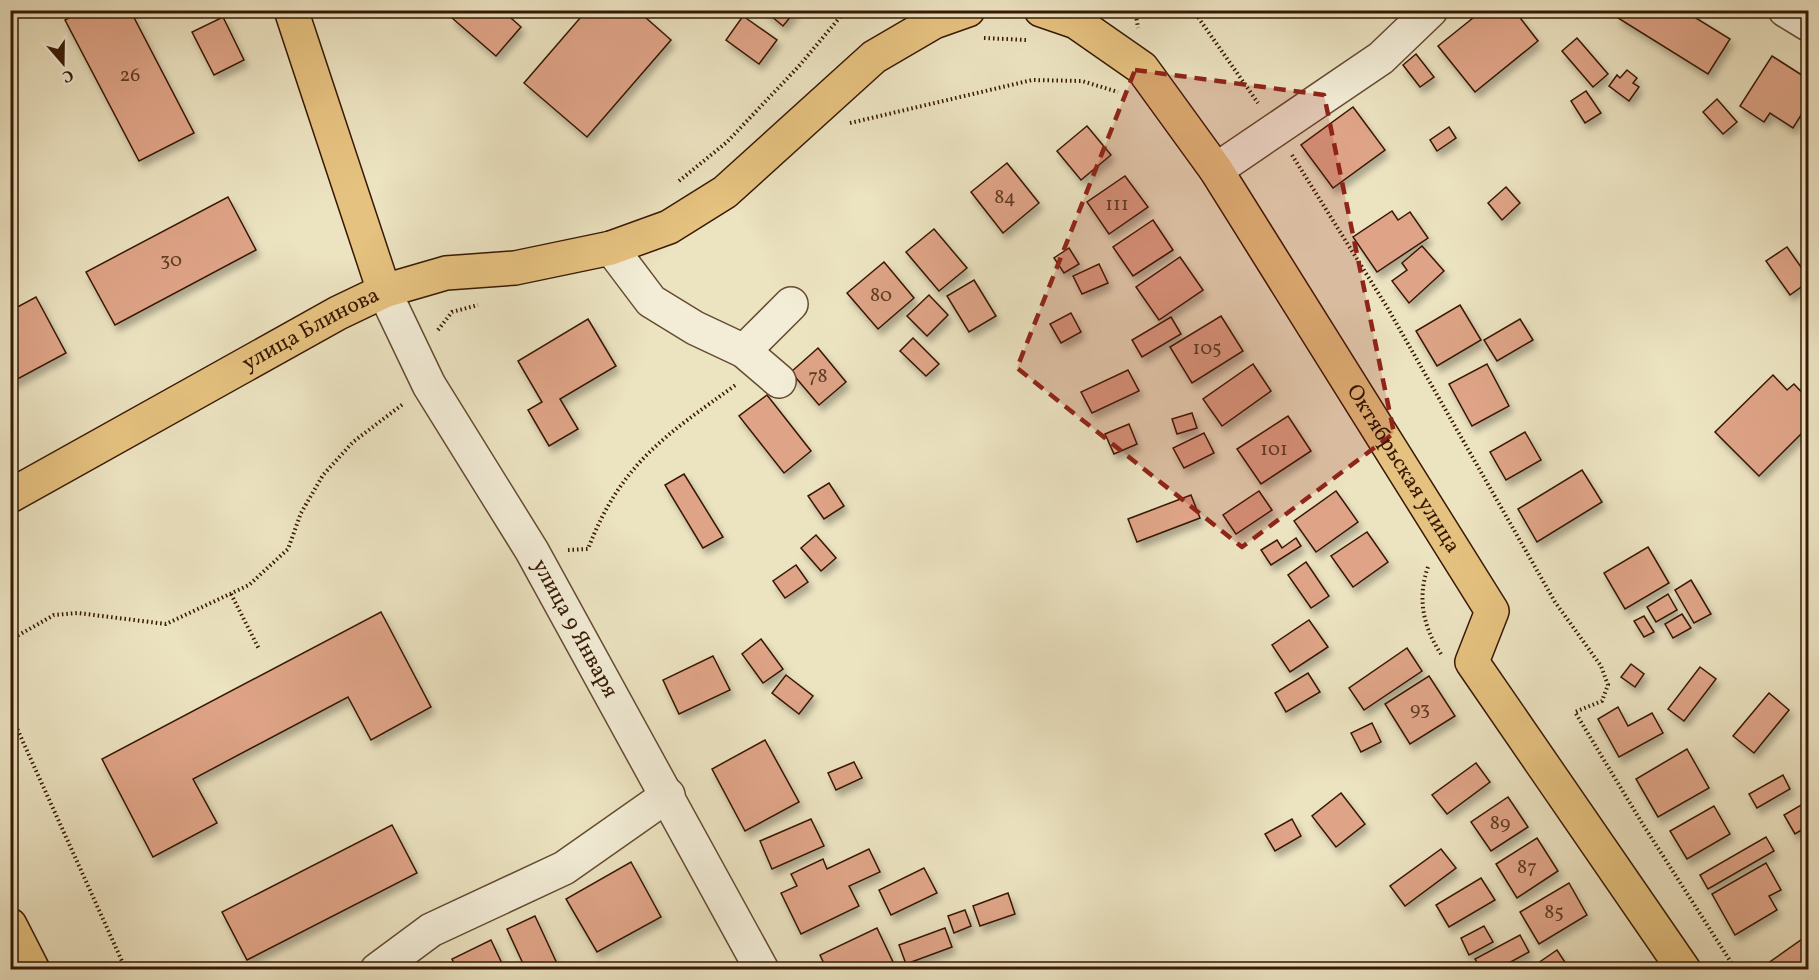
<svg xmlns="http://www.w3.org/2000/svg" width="1819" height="980" font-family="Vollkorn,serif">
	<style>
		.building { fill: #dfa487; stroke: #371803; stroke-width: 1.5; filter: url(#shadow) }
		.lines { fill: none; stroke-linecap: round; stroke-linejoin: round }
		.minor-casing { stroke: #644b32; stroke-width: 36 }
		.major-casing { stroke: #371803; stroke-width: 36 }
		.path { stroke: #371803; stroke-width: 4; stroke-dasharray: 1.5 3; stroke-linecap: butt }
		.minor { stroke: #f3edd7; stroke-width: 33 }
		.major { stroke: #e6c280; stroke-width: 33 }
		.marked { fill: #8f2418; fill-opacity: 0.2; stroke: #8f2418; stroke-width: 4.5; stroke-dasharray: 12 8; stroke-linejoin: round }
		.labels { text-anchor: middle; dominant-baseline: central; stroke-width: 4.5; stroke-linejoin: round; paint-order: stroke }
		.number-label { font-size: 20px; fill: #613b24 }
		.street-label { font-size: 22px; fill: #371803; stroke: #f3edd7 }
	</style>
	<defs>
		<filter id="shadow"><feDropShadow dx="3.5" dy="6" stdDeviation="3" flood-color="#0004"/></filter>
	</defs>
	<rect width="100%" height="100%" fill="#ece3c1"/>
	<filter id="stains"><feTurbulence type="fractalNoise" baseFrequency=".00333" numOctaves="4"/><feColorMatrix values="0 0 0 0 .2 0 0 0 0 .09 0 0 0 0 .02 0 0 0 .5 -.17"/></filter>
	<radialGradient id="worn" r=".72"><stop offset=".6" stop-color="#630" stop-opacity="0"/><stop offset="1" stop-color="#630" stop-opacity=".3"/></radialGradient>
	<g class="building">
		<path d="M83,10H130L194,133L139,161L65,20Z"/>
		<path d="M459,10H502L521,27L496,56L452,18Z"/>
		<path d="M587,10H637L671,40L587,137L524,83Z"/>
		<path d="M764,10H796L783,26Z"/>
		<path d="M1483,10H1514L1538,41L1475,92L1438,46Z"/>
		<path d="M1622,10H1683L1730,39L1708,74L1618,18Z"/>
		<path d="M743,16L777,40L759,64L726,40Z"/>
		<path d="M223,17L244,60L214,75L192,32Z"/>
		<path d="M1577,38L1608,74L1593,87L1562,51Z"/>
		<path d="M1416,54L1434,77L1420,87L1403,65Z"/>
		<path d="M1772,56L1808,79V104L1793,128L1770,113L1764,122L1740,106Z"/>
		<path d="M1627,70L1637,78L1633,83L1639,87L1629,101L1609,86L1617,75L1620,78Z"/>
		<path d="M1586,91L1601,113L1585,123L1571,101Z"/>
		<path d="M1717,99L1737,122L1723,134L1703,112Z"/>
		<path d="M1353,107L1385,150L1333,188L1301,145Z"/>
		<path d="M1087,126L1111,155L1081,180L1057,151Z"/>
		<path d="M1449,127L1456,138L1437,151L1430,140Z"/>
		<path d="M1007,163L1039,203L1003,233L971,192Z"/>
		<path d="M1125,176L1148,207L1109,234L1087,202Z"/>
		<path d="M1506,187L1520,203L1502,220L1488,203Z"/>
		<path d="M228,197L256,250L115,325L86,272Z"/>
		<path d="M1392,211L1398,220L1410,212L1428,238L1377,272L1353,237Z"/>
		<path d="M1153,220L1173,250L1133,276L1113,247Z"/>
		<path d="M934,229L967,268L939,291L906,252Z"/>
		<path d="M1422,246L1444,271L1409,303L1392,281L1407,270L1402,263Z"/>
		<path d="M1787,247L1808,277V282L1790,295L1766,261Z"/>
		<path d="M1069,248L1079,264L1064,273L1054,258Z"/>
		<path d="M1180,257L1203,290L1159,320L1136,287Z"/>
		<path d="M884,262L914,298L878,329L847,293Z"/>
		<path d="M1099,264L1108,283L1082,294L1073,276Z"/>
		<path d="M974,280L996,316L969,332L947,296Z"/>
		<path d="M929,295L948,315L927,336L907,316Z"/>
		<path d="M36,297L66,353L10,383V311Z"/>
		<path d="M1460,305L1481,340L1437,366L1416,331Z"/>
		<path d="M1071,313L1081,332L1061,343L1050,324Z"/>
		<path d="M1221,316L1243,351L1192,383L1170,347Z"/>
		<path d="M1171,317L1181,334L1142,357L1132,340Z"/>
		<path d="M588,319L616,366L560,399L578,429L549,446L528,410L542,402L518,361Z"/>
		<path d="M1520,319L1533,340L1497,361L1484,340Z"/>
		<path d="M913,338L939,364L926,376L900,351Z"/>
		<path d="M818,348L846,382L819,405L791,372Z"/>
		<path d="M1253,364L1271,391L1222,426L1203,399Z"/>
		<path d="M1487,364L1509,406L1472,426L1449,384Z"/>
		<path d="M1128,370L1139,391L1092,413L1081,392Z"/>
		<path d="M1773,375L1787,390L1794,384L1808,399V427L1759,476L1715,432Z"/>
		<path d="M767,395L811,451L784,473L739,416Z"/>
		<path d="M1192,413L1197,428L1177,434L1172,419Z"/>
		<path d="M1288,416L1311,451L1261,484L1237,449Z"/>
		<path d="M1129,424L1137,444L1114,454L1105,434Z"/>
		<path d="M1525,432L1541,460L1506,480L1490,452Z"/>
		<path d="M1204,433L1214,453L1184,468L1173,448Z"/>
		<path d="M1582,470L1602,502L1537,542L1518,509Z"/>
		<path d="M684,474L723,537L703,548L665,485Z"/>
		<path d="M829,483L844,506L824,519L808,496Z"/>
		<path d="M1259,491L1272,510L1236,534L1223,515Z"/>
		<path d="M1336,491L1358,522L1316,552L1294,521Z"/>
		<path d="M1191,495L1200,518L1137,542L1128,519Z"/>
		<path d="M1367,532L1388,562L1353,587L1331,556Z"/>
		<path d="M816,535L836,558L821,571L801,548Z"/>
		<path d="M1296,538L1301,546L1271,565L1261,550L1277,540L1282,548Z"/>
		<path d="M1648,547L1669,583L1625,609L1604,573Z"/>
		<path d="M1306,562L1329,596L1311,608L1288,575Z"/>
		<path d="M796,565L808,582L785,598L773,581Z"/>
		<path d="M1691,580L1711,614L1694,623L1675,590Z"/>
		<path d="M1668,594L1677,610L1656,622L1647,607Z"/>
		<path d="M381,612L431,707L371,740L348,697L193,779L217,823L153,857L102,759Z"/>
		<path d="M1682,614L1691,628L1673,638L1665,624Z"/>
		<path d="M1644,616L1654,632L1644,637L1634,621Z"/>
		<path d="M1309,620L1328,647L1290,672L1272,645Z"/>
		<path d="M761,639L783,669L763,683L742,654Z"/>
		<path d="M1407,648L1422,671L1364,710L1349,688Z"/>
		<path d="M713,656L730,690L679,714L663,680Z"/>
		<path d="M1631,664L1644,674L1635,687L1621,677Z"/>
		<path d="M1700,667L1716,679L1684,721L1668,709Z"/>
		<path d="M1308,673L1320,692L1286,712L1275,693Z"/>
		<path d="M786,675L813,696L799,714L772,693Z"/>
		<path d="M1429,676L1455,716L1410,744L1385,704Z"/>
		<path d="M1769,693L1789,710L1754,753L1733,736Z"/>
		<path d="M1618,707L1628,726L1652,713L1663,733L1619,757L1598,719Z"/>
		<path d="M1372,723L1381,742L1361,752L1351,733Z"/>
		<path d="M765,740L799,802L745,831L712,769Z"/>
		<path d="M1687,749L1709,788L1658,817L1636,779Z"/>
		<path d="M854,762L862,778L836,790L828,773Z"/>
		<path d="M1476,763L1490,782L1447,814L1432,795Z"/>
		<path d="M1783,775L1790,789L1757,808L1749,794Z"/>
		<path d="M1341,793L1365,824L1336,847L1312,816Z"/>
		<path d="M1508,797L1528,827L1491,851L1471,822Z"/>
		<path d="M1808,801V826L1795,834L1784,815Z"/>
		<path d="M1714,806L1730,834L1687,859L1670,831Z"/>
		<path d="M811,819L824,846L772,869L760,841Z"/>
		<path d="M1292,819L1301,836L1275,851L1265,834Z"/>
		<path d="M392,825L417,873L247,960L222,912Z"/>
		<path d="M1766,837L1774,851L1708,889L1700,875Z"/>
		<path d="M1537,838L1558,871L1517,898L1496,864Z"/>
		<path d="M869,849L880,872L849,886L859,906L801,934L781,893L797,886L791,874L823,859L827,869Z"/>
		<path d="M1441,849L1456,868L1405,906L1390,886Z"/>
		<path d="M631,862L661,917L597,952L566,899Z"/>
		<path d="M1766,863L1781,890L1769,896L1777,910L1735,935L1712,894Z"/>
		<path d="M924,868L937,893L891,915L879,890Z"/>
		<path d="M1481,878L1495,900L1449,927L1436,905Z"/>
		<path d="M1569,883L1587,915L1539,944L1520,912Z"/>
		<path d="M1008,893L1015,914L980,926L973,906Z"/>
		<path d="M965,910L971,926L954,933L948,916Z"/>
		<path d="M535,916L560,970H526L507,929Z"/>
		<path d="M1484,926L1493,942L1469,955L1461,938Z"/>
		<path d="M877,928L893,962L876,970H827L820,955Z"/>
		<path d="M945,928L952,947L906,964L899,945Z"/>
		<path d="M1520,935L1529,952L1496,970H1481L1475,959Z"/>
		<path d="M1808,935V962L1798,970H1767L1764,966Z"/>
		<path d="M491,940L505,970H457L452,959Z"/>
		<path d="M1557,950L1570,970H1528Z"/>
	</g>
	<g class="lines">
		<defs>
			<g id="minor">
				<path d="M1785,10L1808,24"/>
				<path d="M1216,170L1381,58L1431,10"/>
				<path d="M611,248L651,301L695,328L744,351L779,381"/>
				<path id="s1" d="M384,291L429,385L532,551L762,970"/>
				<path d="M744,351L791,304"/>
				<path d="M377,970L431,930L564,868L668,795"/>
			</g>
			<g id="major">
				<path d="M291,10L384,291"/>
				<path id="s2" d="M1041,10L1076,22L1142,68L1216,170L1492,611L1472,662L1684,970"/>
				<path id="s3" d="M10,496L338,313L384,291L446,273L515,268L611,248L669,227L725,192L874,57L934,22L968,10"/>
				<path d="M10,925L33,970"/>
			</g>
		</defs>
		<use href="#minor" class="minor-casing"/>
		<use href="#major" class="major-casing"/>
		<g class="path">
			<path d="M1135,10L1138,28"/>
			<path d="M1193,10L1258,103"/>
			<path d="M984,38L1027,40"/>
			<path d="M850,123L1032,80L1082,81L1118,92"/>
			<path d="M1292,155L1387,307L1555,602L1601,666L1608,685L1602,701L1575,712L1642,823L1736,970"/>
			<path d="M679,181L727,142L799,66L846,10"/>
			<path d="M438,330L452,312L478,305"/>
			<path d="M568,550L588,549C621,463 666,435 737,384"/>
			<path d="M1428,567C1417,598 1423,627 1441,654"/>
			<path d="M231,594L259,649"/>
			<path d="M10,640L54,615L78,613L166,624L249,585L288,549L301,513L323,475L353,442L403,404"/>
			<path d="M10,713L126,970"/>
		</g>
		<use href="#minor" class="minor"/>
		<use href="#major" class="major"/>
	</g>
	<path class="marked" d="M1135,70L1324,95L1394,433L1242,547L1017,368Z"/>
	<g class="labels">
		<g class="number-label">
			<text x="130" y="76">26</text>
			<text x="1005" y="198">84</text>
			<text x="1117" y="205">111</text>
			<text x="171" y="261">30</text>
			<text x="881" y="296">80</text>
			<text x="1207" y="349">105</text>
			<text x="818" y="377">78</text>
			<text x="1274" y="450">101</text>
			<text x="1420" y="710">93</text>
			<text x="1500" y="824">89</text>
			<text x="1527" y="868">87</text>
			<text x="1554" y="913">85</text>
		</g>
		<g class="street-label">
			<text stroke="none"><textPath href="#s3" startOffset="344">улица Блинова</textPath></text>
			<text stroke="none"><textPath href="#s2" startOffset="596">Октябрьская улица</textPath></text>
			<text stroke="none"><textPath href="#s1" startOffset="388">улица 9 Января</textPath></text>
		</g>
	</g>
	<rect width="1819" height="980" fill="none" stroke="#ece3c1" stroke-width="36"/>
	<rect x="12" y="12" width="1795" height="956" fill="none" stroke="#371803" stroke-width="3"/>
	<rect x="18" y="18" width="1783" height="944" fill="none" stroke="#371803" stroke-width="1.5"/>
	<g transform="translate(63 63) rotate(160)" stroke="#f3edd7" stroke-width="4.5" paint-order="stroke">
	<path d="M0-4.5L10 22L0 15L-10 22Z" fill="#371803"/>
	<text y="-9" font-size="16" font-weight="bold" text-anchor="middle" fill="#371803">С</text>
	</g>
	<rect width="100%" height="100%" filter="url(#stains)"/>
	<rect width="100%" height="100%" fill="url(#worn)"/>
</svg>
